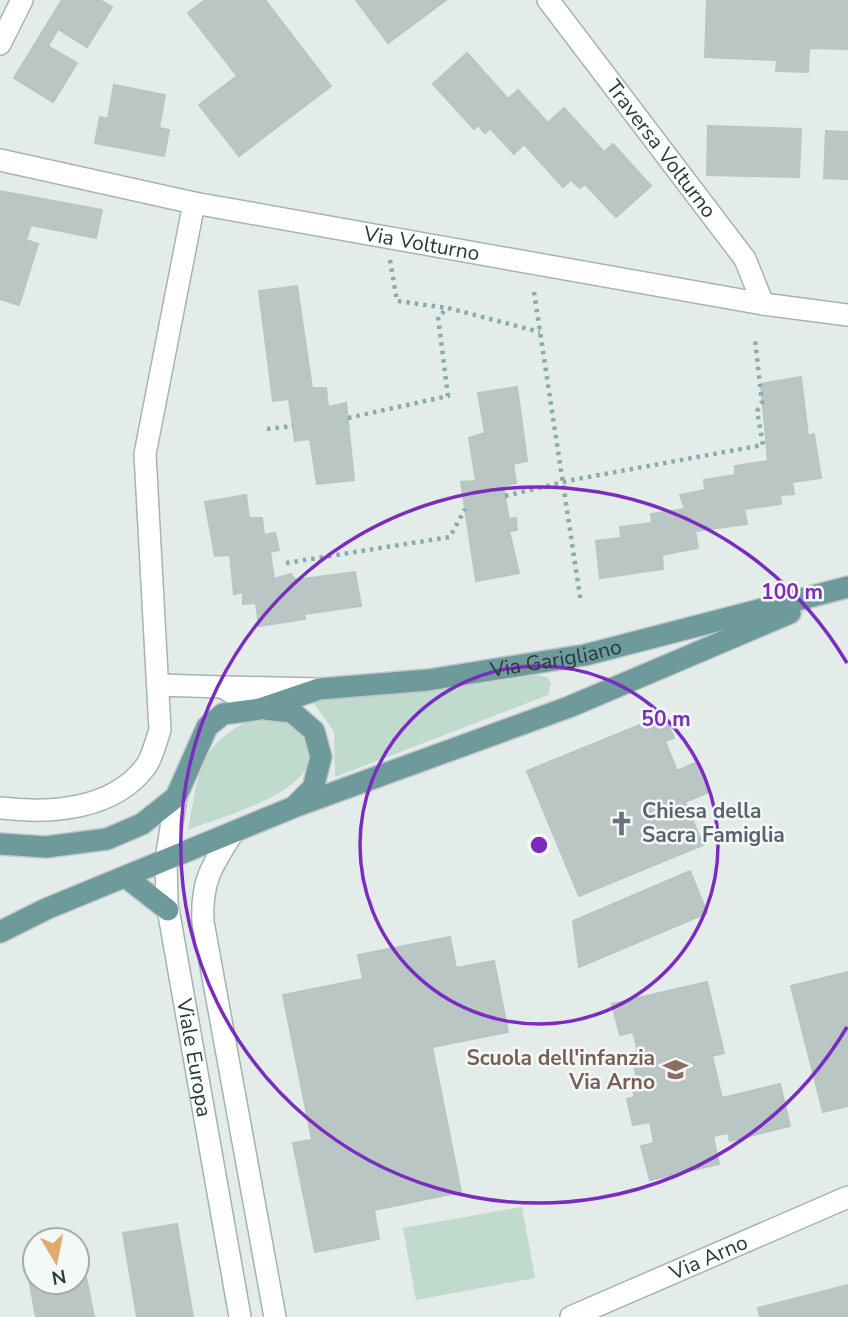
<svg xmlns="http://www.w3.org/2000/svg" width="848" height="1317" font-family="'Nunito Sans',sans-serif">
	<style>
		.green { fill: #c0dace }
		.building { fill: #bac6c4; stroke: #b7c5c3; stroke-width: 2 }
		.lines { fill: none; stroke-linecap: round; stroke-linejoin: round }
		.street-casing { stroke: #a7b3b2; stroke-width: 24 }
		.secondary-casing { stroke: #a1b3b2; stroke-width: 24 }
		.primary-casing { stroke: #c2c8c8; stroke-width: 24 }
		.path { stroke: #88abab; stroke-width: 4.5; stroke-dasharray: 3.5 5; stroke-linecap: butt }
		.street { stroke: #fff; stroke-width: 21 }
		.secondary { stroke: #fff; stroke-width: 21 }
		.primary { stroke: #6e9a9c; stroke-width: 21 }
		.ring { fill: none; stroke: #7b2cbf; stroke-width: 3.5 }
		.labels { text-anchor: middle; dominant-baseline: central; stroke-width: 5; stroke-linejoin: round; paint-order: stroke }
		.street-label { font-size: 21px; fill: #263b3b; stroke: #f4f9f8 }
		.worship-label { font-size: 21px; font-weight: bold; fill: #5b616d; stroke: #f4f9f8; text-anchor: start }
		.education-label { font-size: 21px; font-weight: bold; fill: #785e54; stroke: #f4f9f8; text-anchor: end }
		.centre { fill: #7b2cbf; stroke: #f4f9f8; stroke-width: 3.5 }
		.ring-label { font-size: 21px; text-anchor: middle; font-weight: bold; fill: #7b2cbf; stroke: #f4f9f8; stroke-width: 5; stroke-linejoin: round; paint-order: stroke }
	</style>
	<rect width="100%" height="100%" fill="#e4ecea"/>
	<g class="green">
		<path d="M537,675L547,677L551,684L548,695L335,777L334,732L313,702L314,699L434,691Z"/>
		<path d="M254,719C277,719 291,719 304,740C336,788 217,818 188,830C198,776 198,742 254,719Z"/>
		<path d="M522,1207L535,1278L416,1300L403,1228Z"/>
	</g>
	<g class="building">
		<path d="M62,0H100L112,7L87,47L58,29L48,46L77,63L53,102L14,78Z"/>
		<path d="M205,0H265L331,86L239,156L199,105L237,76L188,13Z"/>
		<path d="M356,0H446L388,43Z"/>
		<path d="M707,0H848V49L809,48L808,72L776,71L777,60L705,57Z"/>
		<path d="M467,53L508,99L518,90L548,123L564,108L604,152L613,144L651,186L616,217L585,184L580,188L571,180L563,187L524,144L514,154L490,128L485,133L478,125L474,129L433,84Z"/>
		<path d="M114,85L165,95L159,128L169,130L164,156L95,143L100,117L108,119Z"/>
		<path d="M708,126L801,129L799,177L707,175Z"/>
		<path d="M826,131L848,132V179L824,178Z"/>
		<path d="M0,191L102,210L96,238L31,225L26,240L38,244L19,305L0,299Z"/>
		<path d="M297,286L312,388H326L328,407L346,403L354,480L317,484L310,439L295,441L289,399L273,401L259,291Z"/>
		<path d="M801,377L808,436L814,434L821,478L792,482L794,494L780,495L781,504L744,509L747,524L695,531L698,548L662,555L663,569L600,578L596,541L621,538L620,527L652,523L651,514L685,509L680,495L705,490L704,480L735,475V466L768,461L761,384Z"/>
		<path d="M517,387L527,461L513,464L516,483L503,486L509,519L516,518L517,530L509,531L519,573L476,581L461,482L476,481L469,438L485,433L478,393Z"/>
		<path d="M246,495L249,518H262L264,535L275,533L279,550L270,552L274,579L291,574L295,580L355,572L361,606L304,614L305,619L259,626L256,603L243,604V592L234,594L230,555L215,556L205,502Z"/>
		<path d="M664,715L674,738L665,741L677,771L697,762L709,792L685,802L703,845L579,896L527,771Z"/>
		<path d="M690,871L707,913L579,967L573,921Z"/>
		<path d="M450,937L456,968L494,961L508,1032L432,1047L461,1192L374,1210L379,1239L315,1252L293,1143L312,1140L283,995L363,979L358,955Z"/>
		<path d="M848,972V1106L823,1112L791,986Z"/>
		<path d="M707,982L724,1053L712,1056L722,1098L780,1084L790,1126L730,1141L728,1133L713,1136L719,1164L650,1180L641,1146L654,1143L650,1122L633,1125L627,1099L635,1097L632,1088L639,1087L631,1053L638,1051L633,1032L620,1035L612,1004Z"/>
		<path d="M177,1224L193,1317H137L123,1233Z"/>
		<path d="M35,1260V1282H77V1263L83,1262L94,1317H36L26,1262Z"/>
		<path d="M848,1285V1317H760L758,1308Z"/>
	</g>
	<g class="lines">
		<defs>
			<g id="street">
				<path id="s1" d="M548,0L745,259L763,304"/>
				<path d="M0,44L22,0"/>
				<path id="s2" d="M0,160L194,203L763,304L848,315"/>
				<path d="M159,685L222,687L260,709"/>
				<path d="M227,687L317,689"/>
				<path d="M0,808C50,814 114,810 146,766C153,756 156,741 160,730L145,454L194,203"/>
				<path id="s3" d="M571,1317L848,1197"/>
			</g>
			<g id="secondary">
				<path id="s4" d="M176,797L166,860L167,903L240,1317"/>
				<path d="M232,834C211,867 201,882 203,922L275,1317"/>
			</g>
			<g id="primary">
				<path d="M265,709L292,712L314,731L321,757L313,788L296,805"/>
				<path id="s5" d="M0,844L46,847L107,839L142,824L176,797L207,727L223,714L260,709L319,689L428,680L585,655L848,587"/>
				<path d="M127,878L168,910"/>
				<path d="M0,932L46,909L294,807L569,707L790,613"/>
			</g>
		</defs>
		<use href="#street" class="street-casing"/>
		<use href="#secondary" class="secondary-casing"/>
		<use href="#primary" class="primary-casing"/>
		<g class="path">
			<path d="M390,260L397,301L447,308"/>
			<path d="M534,292L581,603"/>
			<path d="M348,418L448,396L438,317L448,308L540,332"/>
			<path d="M267,429L293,426"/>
			<path d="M505,496L572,480L763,445L757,411L762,403L755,340"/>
			<path d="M286,563L450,537L465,509"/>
		</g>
		<use href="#street" class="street"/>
		<use href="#secondary" class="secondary"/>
		<use href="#primary" class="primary"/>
	</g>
	<g class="ring">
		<circle cx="539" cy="845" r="179"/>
		<path d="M847 1027A358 358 0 1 1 847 663"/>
	</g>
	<defs>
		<symbol id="church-bare" viewBox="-9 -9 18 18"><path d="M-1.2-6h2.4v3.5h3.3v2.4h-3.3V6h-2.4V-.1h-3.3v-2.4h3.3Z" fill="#6b7280" stroke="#f4f9f8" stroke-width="2.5" paint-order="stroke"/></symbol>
		<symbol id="school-bare" viewBox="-9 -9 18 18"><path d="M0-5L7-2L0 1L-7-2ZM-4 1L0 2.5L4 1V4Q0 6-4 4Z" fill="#8d6e63" stroke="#f4f9f8" stroke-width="2.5" paint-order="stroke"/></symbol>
	</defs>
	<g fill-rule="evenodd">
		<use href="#church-bare" x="604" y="806" width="35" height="35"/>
		<use href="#school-bare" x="658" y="1052" width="35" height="35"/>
	</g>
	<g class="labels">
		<g class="street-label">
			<text stroke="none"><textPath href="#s1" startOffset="187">Traversa Volturno</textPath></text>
			<text stroke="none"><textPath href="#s2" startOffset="430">Via Volturno</textPath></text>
			<text stroke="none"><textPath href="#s5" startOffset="625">Via Garigliano</textPath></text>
			<text stroke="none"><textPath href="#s4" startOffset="264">Viale Europa</textPath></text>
			<text stroke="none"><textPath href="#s3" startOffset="150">Via Arno</textPath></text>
		</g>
		<g class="worship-label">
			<text x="642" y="811">Chiesa della<tspan x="642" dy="24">Sacra Famiglia</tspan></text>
		</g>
		<g class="education-label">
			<text x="655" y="1058">Scuola dell'infanzia<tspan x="655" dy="24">Via Arno</tspan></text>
		</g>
	</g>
	<circle cx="539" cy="845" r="10" class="centre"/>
	<g class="ring-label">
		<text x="792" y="599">100 m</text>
		<text x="666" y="726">50 m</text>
	</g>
	<g transform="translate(56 1261) rotate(170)"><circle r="33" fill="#f4f9f8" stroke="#a2adac" stroke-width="2"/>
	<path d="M0-5L12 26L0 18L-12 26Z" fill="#e1ab6c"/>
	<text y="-10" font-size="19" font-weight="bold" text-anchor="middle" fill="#263b3b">N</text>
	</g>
</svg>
